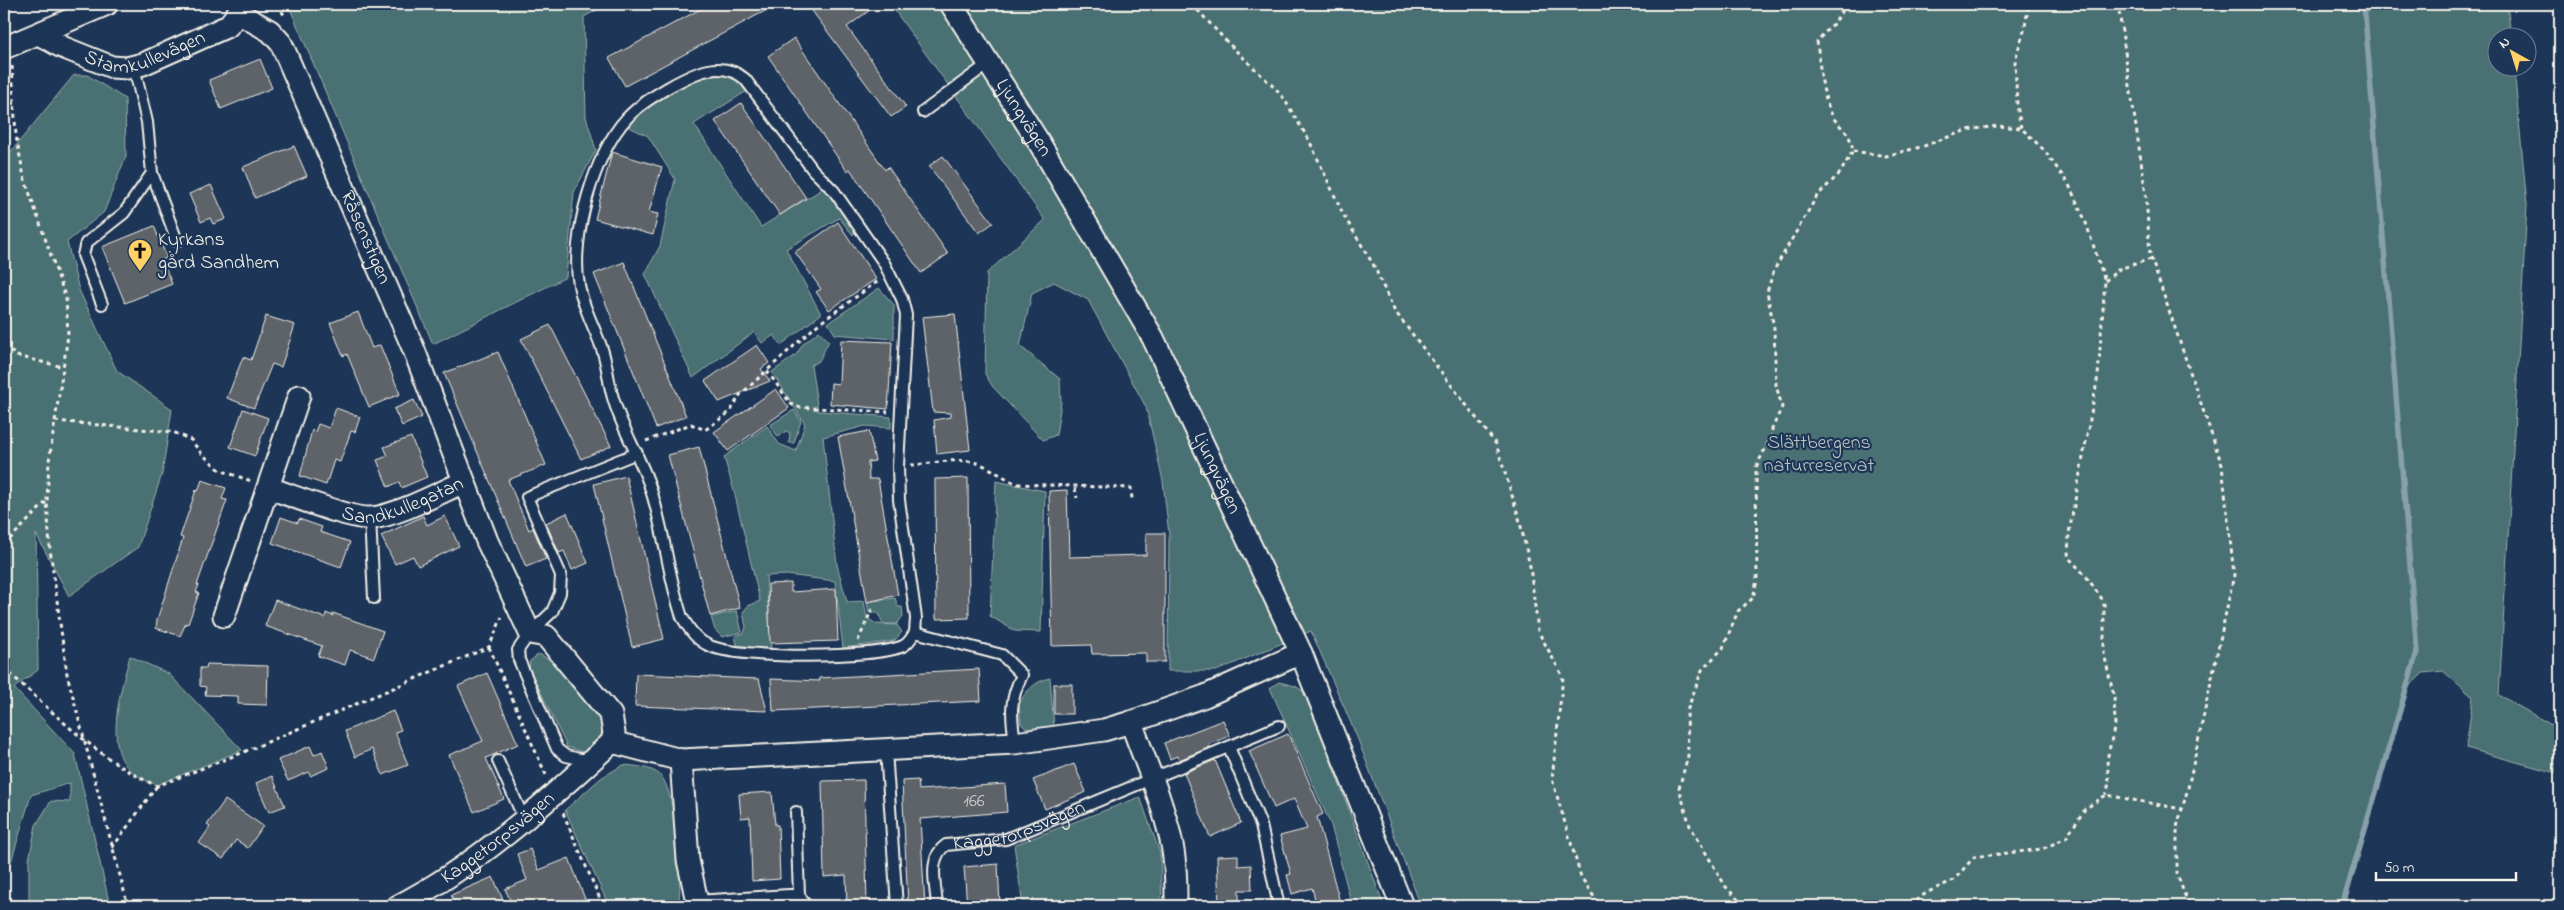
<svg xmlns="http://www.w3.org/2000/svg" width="2564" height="910" font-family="'Indie Flower',sans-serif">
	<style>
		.green { fill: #486f72; stroke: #9eb0ad }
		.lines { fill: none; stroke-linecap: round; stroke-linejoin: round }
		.stream { stroke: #87a0ab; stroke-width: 5.5 }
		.building { fill: #5d6469; stroke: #f4f1e8 }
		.service-casing { stroke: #f4f1e8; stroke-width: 14 }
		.minor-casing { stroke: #f4f1e8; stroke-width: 25 }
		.path { stroke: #f4f1e8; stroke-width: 3; stroke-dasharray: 4 4; stroke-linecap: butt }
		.service { stroke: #1d3557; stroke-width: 10 }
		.minor { stroke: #1d3557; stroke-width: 21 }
		.labels { text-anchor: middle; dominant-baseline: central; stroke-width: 4.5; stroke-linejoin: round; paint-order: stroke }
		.number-label { font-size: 18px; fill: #cecec8 }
		.street-label { font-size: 20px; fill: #f4f1e8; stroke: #1d3557 }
		.poi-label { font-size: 20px; fill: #f4f1e8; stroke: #1d3557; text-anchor: start }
		.park-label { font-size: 20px; fill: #b8c4bf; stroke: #1d3557 }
	</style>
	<rect width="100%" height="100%" fill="#1d3557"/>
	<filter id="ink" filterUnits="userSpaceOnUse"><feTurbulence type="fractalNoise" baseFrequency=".02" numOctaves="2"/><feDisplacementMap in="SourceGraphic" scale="10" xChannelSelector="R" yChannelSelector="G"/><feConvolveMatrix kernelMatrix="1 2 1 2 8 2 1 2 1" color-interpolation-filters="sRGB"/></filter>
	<g filter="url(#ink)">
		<g class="green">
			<path d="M288,4H607L584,17L586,117L596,150L574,192L566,277L433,344Z"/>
			<path d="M890,4H2507L2511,37L2496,38V68H2514L2527,205L2499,695L2560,730V774L2466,748L2473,697L2443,671L2423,673L2409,687L2345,906H1421L1357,737L1311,631L1216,671H1168L1169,535L1163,481L1146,407L1088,300L1054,282L1032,293L1020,346L1060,379L1061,402L1056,435L1043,440L993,387L985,374L987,273L1045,220Z"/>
			<path d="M729,74L747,91L694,124L761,227L824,188L857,229L853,235L839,218L786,249L821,314L781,345L774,335L762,343L754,332L693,378L645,274L660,246L675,179L648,136L625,125L664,94L698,78Z"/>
			<path d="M74,75H87L125,99L126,156L104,212L67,242L79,290L117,371L172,409L162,474L138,547L69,596L36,534L38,670L14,688L75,754L110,906H29V860L36,825L51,801L70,802V783L31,795L6,879L4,903V160Z"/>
			<path d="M879,288L894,305V339L835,334L828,323Z"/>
			<path d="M819,331L829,341L819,361L811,365L818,411L891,417V428L865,426L823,437L837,565L847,602L864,601L867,618L876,624L897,625L902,632L894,641L843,648L835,581L787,575L766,576L771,648H738L735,636L744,633L746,627L743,612L748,606L760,601L734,491L724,457L767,426L779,444L796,451L805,424L772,372L796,355L803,344Z"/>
			<path d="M794,410L801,421L794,443H789L790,433L786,431L778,437L770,425Z"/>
			<path d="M996,481L1045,491L1041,632L1015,631L990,616Z"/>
			<path d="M895,598L898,607H902L903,616L897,624H883L878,612L869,613L867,602Z"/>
			<path d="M737,611L742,632L722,637L715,630L711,617Z"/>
			<path d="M539,654L552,661L602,721L601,743L586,753L567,747L529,668L530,661Z"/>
			<path d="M130,656L169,674L242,750L157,785C147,781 137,777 130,770C103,746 122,685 130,656Z"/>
			<path d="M1050,678L1054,728L1028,730L1021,724L1019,704C1026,691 1035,681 1050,678Z"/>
			<path d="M1279,682L1295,686L1306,693L1384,906H1352L1331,825L1270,688Z"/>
			<path d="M623,765C635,766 651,767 660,775C676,790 682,876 679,900L663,906H609L565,810L601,778Z"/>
			<path d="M1140,797L1160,853L1162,906H1023L1014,845Z"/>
		</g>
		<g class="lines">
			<path class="stream" d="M2342,906L2417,652L2364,4"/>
		</g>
		<g class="building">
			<path d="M710,4H778L625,86L609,58Z"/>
			<path d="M807,4H878L847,27L906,107L891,117Z"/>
			<path d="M794,38L885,170L888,167L948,254L921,273L850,169L847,171L768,56Z"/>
			<path d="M260,59L272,88L221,109L209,80Z"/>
			<path d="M741,103L806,198L780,215L715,121Z"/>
			<path d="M294,146L307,176L255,198L243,167Z"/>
			<path d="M612,152L662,167L649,212L658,214L653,235L595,219Z"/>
			<path d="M943,156L993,223L979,233L929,166Z"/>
			<path d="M211,185L226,219L213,224L210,218L201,222L189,194Z"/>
			<path d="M838,222L876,279L829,310L816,292L821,289L795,252Z"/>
			<path d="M154,226L167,258L162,260L172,284L125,303L102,247Z"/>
			<path d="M624,262L686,416L656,428L594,274Z"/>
			<path d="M358,312L372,348L380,345L400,394L369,407L347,354L343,356L330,323Z"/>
			<path d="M955,314L970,450L937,454L934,420L951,417V413L933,412L922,317Z"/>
			<path d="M266,316L295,325L281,367L272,364L254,408L227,398L243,357L251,360Z"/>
			<path d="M550,325L611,446L581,459L521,339Z"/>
			<path d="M841,340L892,342L888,409L830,404L831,383L839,384Z"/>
			<path d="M757,345L769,363L761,369L770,381L719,402L705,381Z"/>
			<path d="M498,352L546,465L508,480L529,530L533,528L546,559L526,567L444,373Z"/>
			<path d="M776,389L789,408L728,451L714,432Z"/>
			<path d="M414,400L422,417L402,426L394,409Z"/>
			<path d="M336,408L360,417L355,432L351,431L340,462L334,460L326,485L300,476L312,430L315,432L318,424L329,428Z"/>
			<path d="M243,409L268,418L255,456L230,447Z"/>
			<path d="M869,431L875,461L868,462L869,479H878L898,595L867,602L838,437Z"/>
			<path d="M411,437L427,477L401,488L399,482L388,487L377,460L388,456L384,447Z"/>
			<path d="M699,447L740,608L710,616L668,455Z"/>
			<path d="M626,476L664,639L632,647L594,484Z"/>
			<path d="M968,478L969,618L936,619L935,479Z"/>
			<path d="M202,480L226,488L222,499L227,500L197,585H199L196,592L199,593L193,610L188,624L186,623L180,636L156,628L157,620L183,538L180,537L196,490L198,491Z"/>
			<path d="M1067,490L1069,557L1146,555V533H1165V662H1146V653L1092,654L1091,645L1052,646L1049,491Z"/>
			<path d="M567,513L588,563L572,570L564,551L559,553L546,523Z"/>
			<path d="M423,516L427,525L445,516L459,546L418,566L413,556L395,564L381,536Z"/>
			<path d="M281,517L298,523L299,519L322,527L320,532L350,542L341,567L272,543Z"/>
			<path d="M791,583V592L836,589L838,641L770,643L768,584Z"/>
			<path d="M275,600L325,618L326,613L333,616V613L383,631L374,658L350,650L345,665L318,656L322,646L265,626Z"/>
			<path d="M207,664L268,666L267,705L238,704V696L205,695L206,687L200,686V668H206Z"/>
			<path d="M979,669L981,701L773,711L771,679L820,681L819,678Z"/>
			<path d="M487,673L518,744L486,758L504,799L474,812L449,755L483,741L458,686Z"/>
			<path d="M636,674L759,679L767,711L635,706Z"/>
			<rect x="1054" y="684" width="18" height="30"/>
			<path d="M393,711L401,730L395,732L408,765L383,775L372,749L355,757L345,731Z"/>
			<path d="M1223,720L1230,736L1209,744L1210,747L1179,760L1177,756L1170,759L1164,743Z"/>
			<path d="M1288,734L1323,814L1317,817L1341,906H1317L1312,888L1292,894L1287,875L1291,874L1280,836L1307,829L1294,799L1274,808L1249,751Z"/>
			<path d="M310,746L314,755L322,751L329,768L310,776L309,772L288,781L278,760Z"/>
			<path d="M1215,760L1241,823L1210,837L1184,773Z"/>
			<path d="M1074,764L1086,792L1045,809L1033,780Z"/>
			<path d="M272,776L285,806L269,812L256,783Z"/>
			<path d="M864,780L867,905L847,906L846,875L824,877L822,781Z"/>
			<path d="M918,780L919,790L1005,784L1007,812L920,819L925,906H908L902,781Z"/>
			<path d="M772,792L775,825H778L780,879L752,881L750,817L741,818L739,794Z"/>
			<path d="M225,800L263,826L248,848L236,840L223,859L199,843L210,827L207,825Z"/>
			<path d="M530,849L539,870L569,858L585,899L567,906H513L505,889L527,880L517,854Z"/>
			<path d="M1238,855V866L1251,865L1252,890H1239V905H1219L1217,856Z"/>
			<path d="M998,864L1000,906H967L964,867Z"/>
			<path d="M493,877L504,902L494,906H456L451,895Z"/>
		</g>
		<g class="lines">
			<defs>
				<g id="service">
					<path d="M923,112L989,63"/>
					<path d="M152,173L177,241"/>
					<path d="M102,304L83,255L86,243L124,213L152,173L147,122L134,67"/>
					<path d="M370,518L374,598"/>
					<path d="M915,632L916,618L899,500L898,466L906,315L902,299L884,263L834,191L813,170L745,79C721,59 694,73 669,87C654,96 639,105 627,118C594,153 570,238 579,285C583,308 595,328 602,349C608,366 608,384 614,401C622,428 638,454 648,481C664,525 667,573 682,617C689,629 697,641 710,646C740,659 874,659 903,646C909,643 912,637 915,632L1002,655L1022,675C1009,701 1011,715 1015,743"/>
					<path d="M1229,747L1261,825L1279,906"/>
					<path d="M886,751L897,906"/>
					<path d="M498,761L524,819"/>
					<path d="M590,761L566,756L557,749L519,660L518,650L530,633L552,612L560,593L561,575L527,497L637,453"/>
					<path d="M796,812L799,895"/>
					<path d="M696,901L789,895H799L806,906"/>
					<path id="s1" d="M937,906C936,886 927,858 946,845L1006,839L1279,726"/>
				</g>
				<g id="minor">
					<path id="s2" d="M951,4L1040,144L1153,338L1301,653L1402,906"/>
					<path id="s3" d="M238,13L270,31L281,43L414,350L487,541L530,633L546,636L611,715L614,733L612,742L681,760L1015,743L1104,730L1131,722L1205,696L1301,653"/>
					<path id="s4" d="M39,34L62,47L112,67L127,68L143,64L228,26L238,13L240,4"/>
					<path d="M4,48L107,4"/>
					<path id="s5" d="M269,488C291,495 352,520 372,518C398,515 439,493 464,482"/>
					<path d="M224,616L299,396"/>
					<path d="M1131,722C1145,761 1162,800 1171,840C1176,862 1176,884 1176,906"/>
					<path d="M681,760L688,860L698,906"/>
					<path id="s6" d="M398,906C478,865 546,802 612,742"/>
				</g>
			</defs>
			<use href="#service" class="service-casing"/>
			<use href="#minor" class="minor-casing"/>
			<g class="path">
				<path d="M6,4L9,25"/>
				<path d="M278,4L285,17"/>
				<path d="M1192,4L1228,43L1281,94L1309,140L1344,216L1373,264L1394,310L1496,444L1519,518L1530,566L1538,631L1563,677L1552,779L1581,877L1600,906"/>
				<path d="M2118,4L2146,195L2150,255L2222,465L2234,575L2188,788L2177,827V874L2189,906"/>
				<path d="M12,66L16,136L24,177L66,299L68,335L49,461L47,501L50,549L67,674L128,906"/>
				<path d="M4,106L14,103"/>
				<path d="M2021,128L2017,105L2015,60L2024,31L2029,4"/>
				<path d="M1853,151L1886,156L1924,146L1967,130L1998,126L2021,128L2044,150L2069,185L2085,220L2105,281L2098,376L2069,533L2068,557L2086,576L2104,602V653L2114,697L2115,724L2107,760L2109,783L2106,795"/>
				<path d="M2105,281L2119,269L2151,259"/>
				<path d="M4,346L17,356L63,367"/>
				<path d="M767,371L791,404L796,407L888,412"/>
				<path d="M55,421L173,432L191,440L201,453L220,470L251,481"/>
				<path d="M646,441L691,424L705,430L730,412L740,395L817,325L878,281"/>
				<path d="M911,465C931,464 958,457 977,463C991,467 1004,479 1018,484L1131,488L1132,499"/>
				<path d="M1075,488L1077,498"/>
				<path d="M4,545L47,501"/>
				<path d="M858,641L872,609"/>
				<path d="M489,647L546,775"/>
				<path d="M4,668C51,710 98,760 157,786L244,752L489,647L502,617"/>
				<path d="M563,813L603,906"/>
				<path d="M112,848L157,786"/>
				<path d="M668,906L679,903"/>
				<path d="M1744,906L1726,887L1690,826L1679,788L1688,756L1687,711L1702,670L1723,648L1738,611L1753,598L1757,580L1756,467L1772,435V429L1782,407L1776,385L1774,328L1767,292L1774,270L1817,196L1840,173L1853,151C1849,126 1840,131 1832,115C1821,93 1820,65 1817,41L1835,22L1847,4"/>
				<path d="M1910,906L1926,893L1954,880L1974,857L2042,849L2066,838L2085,809L2106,795L2182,809"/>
			</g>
			<use href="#service" class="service"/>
			<use href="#minor" class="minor"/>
		</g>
	</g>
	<defs>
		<symbol id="church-pin" viewBox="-11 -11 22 30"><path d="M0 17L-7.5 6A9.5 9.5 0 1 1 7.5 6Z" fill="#ffd166" stroke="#1d3557"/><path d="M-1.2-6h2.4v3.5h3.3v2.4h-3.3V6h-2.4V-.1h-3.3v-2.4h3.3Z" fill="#111"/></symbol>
	</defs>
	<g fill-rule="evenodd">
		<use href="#church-pin" x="126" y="237" width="28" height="38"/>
	</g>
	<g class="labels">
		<g class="number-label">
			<text x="974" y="802">166</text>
		</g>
		<g class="street-label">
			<text stroke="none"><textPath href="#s4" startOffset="115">Stamkullevägen</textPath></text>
			<text stroke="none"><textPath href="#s2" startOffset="135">Ljungvägen</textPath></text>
			<text stroke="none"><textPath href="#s3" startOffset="265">Råsenstigen</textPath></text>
			<text stroke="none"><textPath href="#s2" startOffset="540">Ljungvägen</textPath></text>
			<text stroke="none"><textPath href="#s5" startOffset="141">Sandkullegatan</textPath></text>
			<text stroke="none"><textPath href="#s1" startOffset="141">Kaggetorpsvägen</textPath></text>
			<text stroke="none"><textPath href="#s6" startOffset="121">Kaggetorpsvägen</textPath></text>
		</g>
		<g class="poi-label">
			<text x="158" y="240">Kyrkans<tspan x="158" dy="23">gård Sandhem</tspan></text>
		</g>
		<g class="park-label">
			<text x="1819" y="443">Slättbergens<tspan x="1819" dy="23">naturreservat</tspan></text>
		</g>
	</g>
	<rect width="2564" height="910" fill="none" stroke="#1d3557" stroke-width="20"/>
	<rect x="10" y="10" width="2544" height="890" fill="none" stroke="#f4f1e8" stroke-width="2" filter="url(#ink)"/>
	<g transform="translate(2512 52) rotate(321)"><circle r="24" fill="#1d3557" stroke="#738091"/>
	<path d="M0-4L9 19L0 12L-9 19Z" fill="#ffd166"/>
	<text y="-8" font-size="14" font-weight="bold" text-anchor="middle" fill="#f4f1e8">N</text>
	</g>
	<path d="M2376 872v8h140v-8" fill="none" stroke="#f4f1e8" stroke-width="2.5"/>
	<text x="2384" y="872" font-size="15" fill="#f4f1e8" stroke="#1d3557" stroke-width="4" paint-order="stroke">50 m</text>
</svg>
